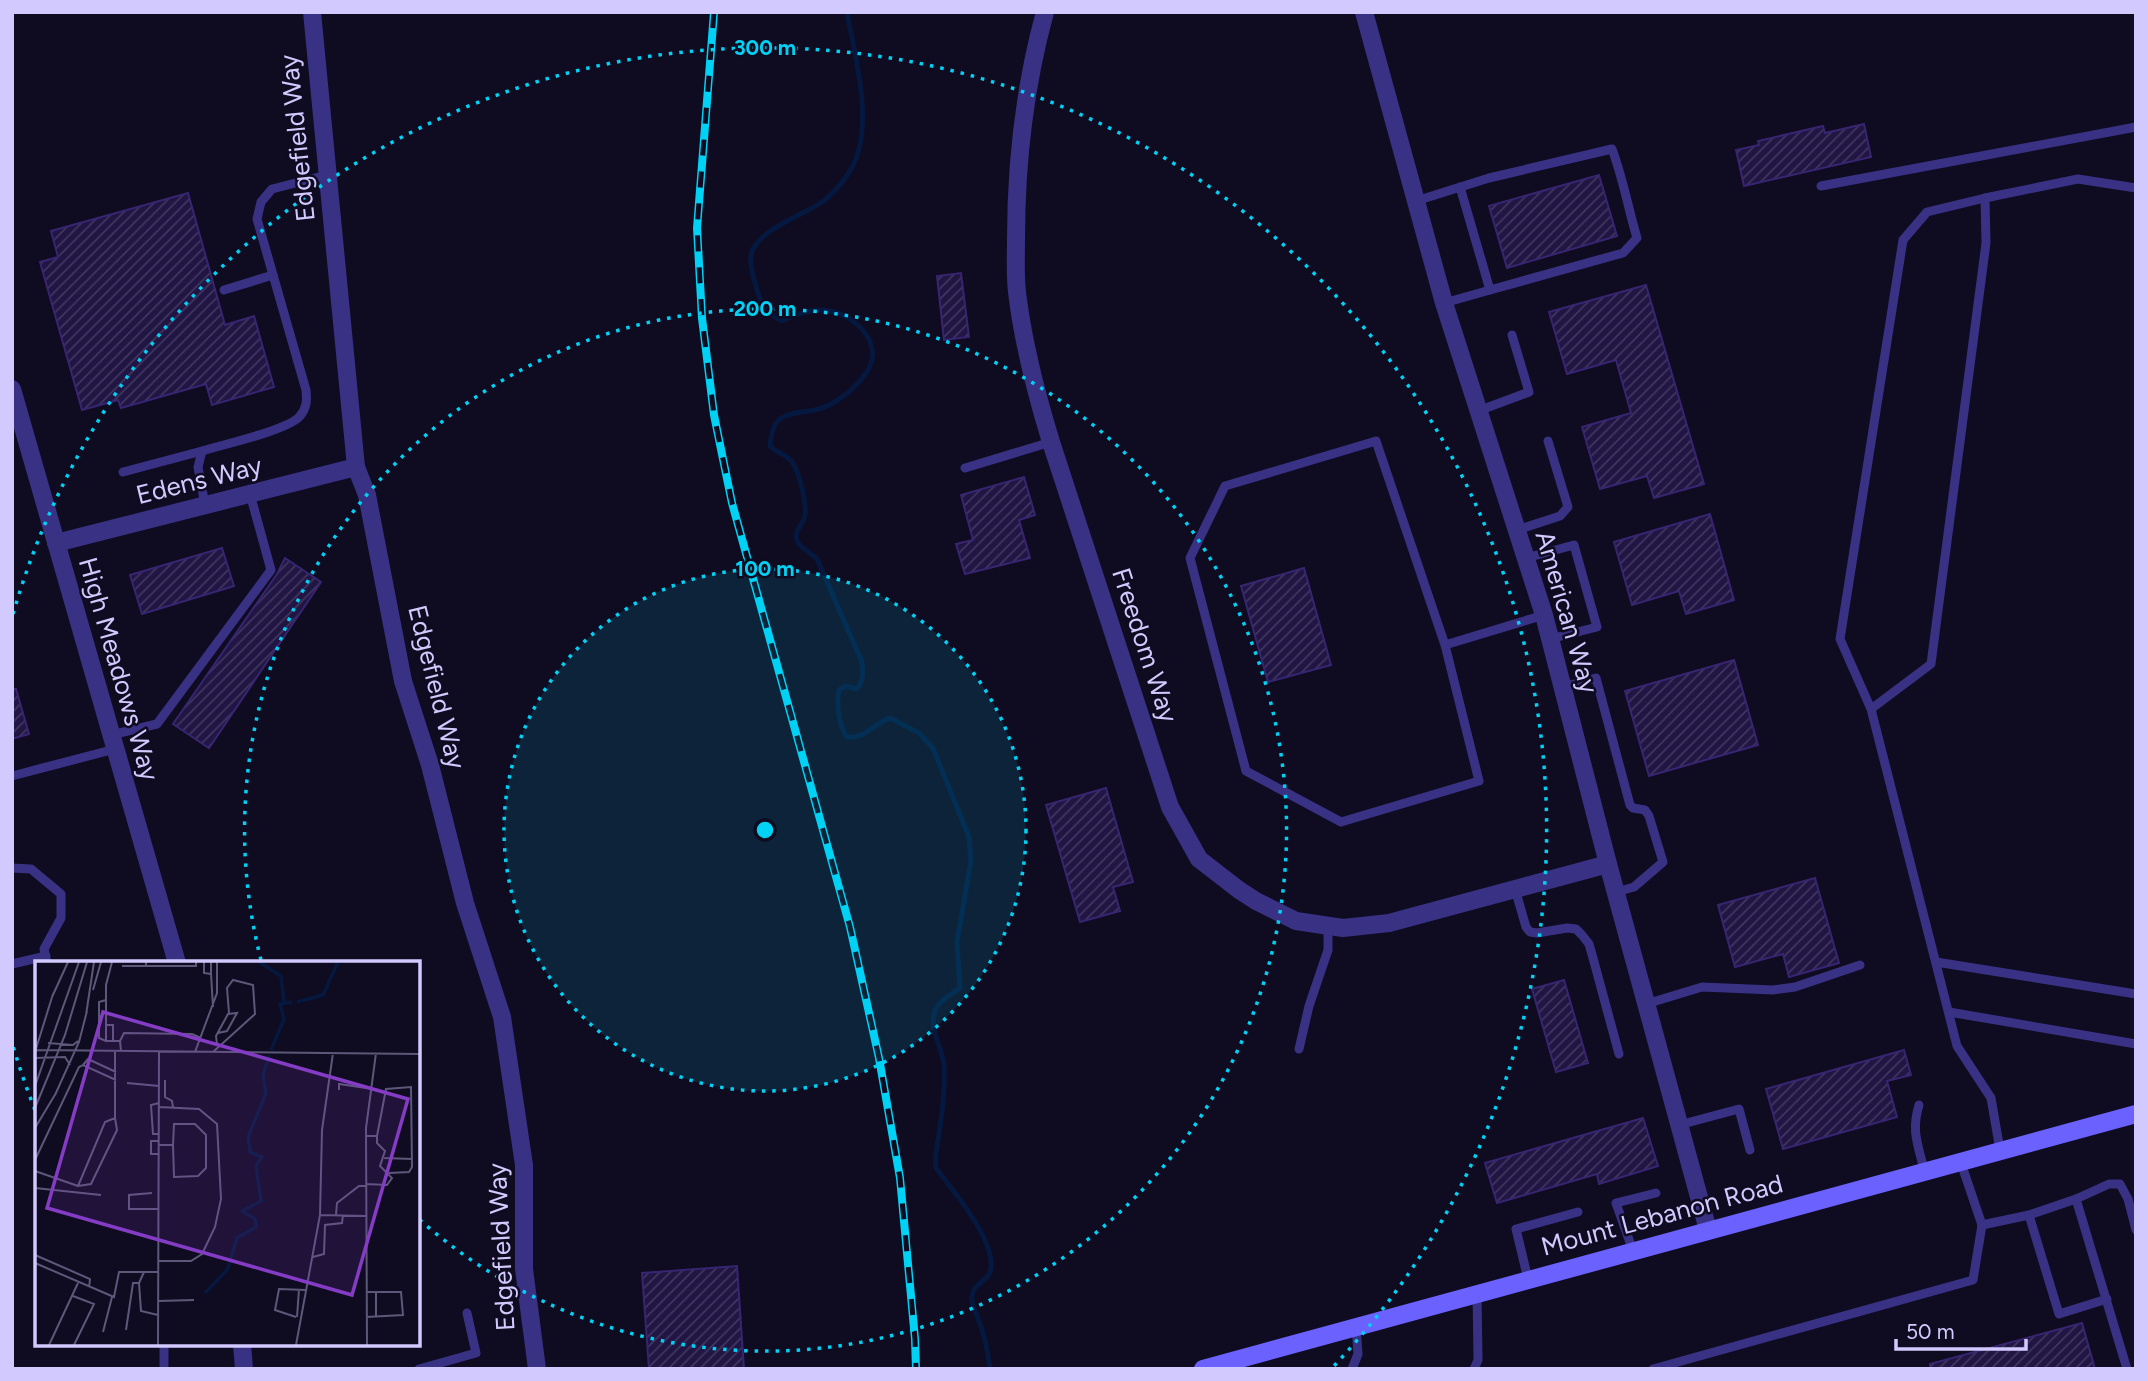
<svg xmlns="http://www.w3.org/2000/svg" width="2148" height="1381" font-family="Figtree,sans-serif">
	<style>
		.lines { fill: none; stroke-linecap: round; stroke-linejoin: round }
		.stream { stroke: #05183f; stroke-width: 5 }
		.building { fill: url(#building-hatch); stroke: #372571; stroke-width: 2 }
		.lane { stroke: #383184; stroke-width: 9 }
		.street { stroke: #383184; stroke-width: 18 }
		.secondary { stroke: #6b61ff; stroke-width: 18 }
		.rail-casing { stroke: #00d2f5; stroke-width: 8 }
		.rail { stroke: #0f0b20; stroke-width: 5; stroke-dasharray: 16; stroke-linecap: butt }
		.ring { fill: none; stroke: #00d2f5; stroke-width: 3.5; stroke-dasharray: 3.5 7 }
		.labels { text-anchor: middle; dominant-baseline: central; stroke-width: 5; stroke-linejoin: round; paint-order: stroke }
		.street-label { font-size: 26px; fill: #d2caff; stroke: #0f0b20 }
		.inset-river { fill: none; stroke: #05183f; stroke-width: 3.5 }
		.inset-road { fill: none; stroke: #5d5779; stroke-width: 2 }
		.view { fill: #843cc5; fill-opacity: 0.15; stroke: #843cc5; stroke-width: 3.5 }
		.inset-edge { fill: none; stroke: #d2caff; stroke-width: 3.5 }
		.centre { fill: #00d2f5; stroke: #0f0b20; stroke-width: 3.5 }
		.ring-label { font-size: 21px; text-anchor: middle; font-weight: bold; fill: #00d2f5; stroke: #0f0b20; stroke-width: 5; stroke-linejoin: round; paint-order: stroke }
	</style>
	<defs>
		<pattern id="building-hatch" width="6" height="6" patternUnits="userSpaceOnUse" patternTransform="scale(1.75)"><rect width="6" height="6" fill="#201543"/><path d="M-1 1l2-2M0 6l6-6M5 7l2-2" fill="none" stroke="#40365f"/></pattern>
	</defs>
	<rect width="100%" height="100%" fill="#0f0b20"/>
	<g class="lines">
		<path class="stream" d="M847,12C855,57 872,116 856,159C849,176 834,194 819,204C800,216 764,228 753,249C747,261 754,278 757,290C762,306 766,314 782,321C796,315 809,309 824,310C853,312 887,344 866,373C856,388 836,404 819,409C791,416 773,408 770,446C776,453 786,454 792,462C799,471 807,504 805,515C804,525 793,530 797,541C800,548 811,553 817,559L862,662C863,672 864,682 856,689L846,686L839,690C836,704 839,726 847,737C864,740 874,723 890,718L919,733L933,748L969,837L971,861L957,942L960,988C950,995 937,1002 934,1014C930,1031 943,1049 944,1066C945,1085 943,1107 940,1126C939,1140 934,1154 936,1168C953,1191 995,1239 991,1269C989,1282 970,1284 972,1300C972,1307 977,1314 979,1321C985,1337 988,1352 990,1369"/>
	</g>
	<g class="building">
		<path d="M1864,124L1871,157L1744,186L1736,150L1759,145L1758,141L1823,126L1825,133Z"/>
		<path d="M1599,175L1617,236L1507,268L1489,206Z"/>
		<path d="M188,193L225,325L254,316L274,387L212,405L206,384L121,408L118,400L82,410L40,262L58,257L51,231Z"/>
		<path d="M961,273L969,337L944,340L937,276Z"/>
		<path d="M1646,285L1704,484L1654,498L1647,476L1600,489L1582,427L1631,413L1616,360L1567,374L1549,312Z"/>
		<path d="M1024,477L1035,515L1019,520L1030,558L965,574L956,544L973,540L961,495Z"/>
		<path d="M1710,514L1734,600L1686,614L1679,591L1632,605L1614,542Z"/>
		<path d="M222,548L234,586L142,614L130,575Z"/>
		<path d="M285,558L321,582L209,748L173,724L277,574Z"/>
		<path d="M1304,568L1331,665L1268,682L1241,586Z"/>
		<path d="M1734,660L1758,745L1649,776L1625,691Z"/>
		<path d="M12,689H16L29,734L12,739Z"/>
		<path d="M1106,788L1133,882L1113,887L1120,911L1080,922L1046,805Z"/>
		<path d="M1815,878L1839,963L1789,977L1783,954L1735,967L1718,905Z"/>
		<path d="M1564,980L1588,1063L1556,1072L1532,989Z"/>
		<path d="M1904,1050L1911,1075L1887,1081L1897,1117L1783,1149L1766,1089Z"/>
		<path d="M1643,1118L1658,1166L1599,1184L1597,1174L1497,1203L1485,1163Z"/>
		<path d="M737,1266L744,1369H649L642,1273Z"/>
		<path d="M2082,1323L2095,1369H1930V1364Z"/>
	</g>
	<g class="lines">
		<g class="lane">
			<path d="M1821,186L2136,127"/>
			<path d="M1985,198L2078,179L2136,188"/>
			<path d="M1416,201L1489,178L1612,149C1623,178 1628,208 1637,238L1623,253L1490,290"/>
			<path d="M224,290L273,275"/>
			<path d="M1444,303L1490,290L1460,187"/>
			<path d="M1478,411L1529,392L1512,335"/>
			<path d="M965,468L1051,442"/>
			<path d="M123,472L202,451"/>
			<path d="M205,505L198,467L202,451C221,445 289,430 300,416C307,408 307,400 306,390L257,219L261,202L272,189L327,175"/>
			<path d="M1517,530L1560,516L1568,507L1548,441"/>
			<path d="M1526,558L1574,545L1597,627L1550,639"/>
			<path d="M1445,645L1376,441L1225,486L1190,558L1246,771L1341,822L1479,781L1445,645L1544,615"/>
			<path d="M1563,687L1596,678L1630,805L1633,808L1645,810L1649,816L1663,862L1634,887L1616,892"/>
			<path d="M1871,709L1840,639L1903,240L1927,212L1985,198L1986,243L1931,664L1871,709L1957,1046L1991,1098L2000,1150"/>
			<path d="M111,735L157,724L271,570L250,494"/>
			<path d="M12,776L115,749"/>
			<path d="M12,868L31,869L61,894V918L44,949L47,963"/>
			<path d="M1515,889L1526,927L1530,932L1537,933L1567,928L1576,929L1582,935L1589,944L1593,958L1619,1054"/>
			<path d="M1936,962L2136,994"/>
			<path d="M12,964L46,956"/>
			<path d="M1646,1004L1702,987L1773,990L1795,987L1860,965"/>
			<path d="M1949,1012L2136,1044"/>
			<path d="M1299,1049L1309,1006L1328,950V926"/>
			<path d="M1919,1105C1911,1131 1918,1144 1924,1170"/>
			<path d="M1679,1125L1739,1109L1750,1150"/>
			<path d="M1960,1160L1982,1225L2029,1215L2076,1199L2127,1369"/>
			<path d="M2076,1199L2109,1184H2120L2128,1199L2136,1230"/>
			<path d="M2029,1215L2059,1314L2107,1299"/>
			<path d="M1633,1251L1616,1203L1656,1193"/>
			<path d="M1528,1279L1516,1229L1578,1212"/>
			<path d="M164,1344V1369"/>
			<path d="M419,1369L476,1353L467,1313"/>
			<path d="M1352,1369L1358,1354L1356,1326"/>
			<path d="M1474,1369L1478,1360L1477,1293"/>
			<path d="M1653,1369L1973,1280L1982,1225"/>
		</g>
		<g class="street">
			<path d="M312,12L356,467L367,495L403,681L430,765L465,903L502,1017L524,1165V1269L537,1369"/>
			<path d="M1045,12C1025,85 1016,163 1016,239C1016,256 1015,275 1017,292C1023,343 1036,393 1051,442L1170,807L1199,859L1239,890L1256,901L1296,921L1343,928L1389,923L1608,864"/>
			<path d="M1364,12L1444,303L1544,615L1608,864L1708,1230"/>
			<path d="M12,389L177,963"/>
			<path d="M56,543L356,467"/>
			<path d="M242,1344L244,1369"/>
		</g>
		<path class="secondary" d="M1203,1369L2136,1114"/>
		<defs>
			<path id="rail" d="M714,12L697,228L702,318L714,415L732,503L850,927L879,1058L900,1178L915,1339L916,1369"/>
		</defs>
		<use href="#rail" class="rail-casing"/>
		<use href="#rail" class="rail"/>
	</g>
	<circle cx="765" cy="830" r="261" fill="#00d2f5" fill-opacity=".12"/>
	<g class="ring">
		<circle cx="765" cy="830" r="261"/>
		<path d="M261 960A521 521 0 1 1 420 1220"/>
		<path d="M35 1110A782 782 0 0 1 13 1046M13 614A782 782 0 1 1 1332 1368"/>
	</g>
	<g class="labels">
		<g class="street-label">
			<text transform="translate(297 138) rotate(-96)">Edgefield Way</text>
			<text transform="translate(199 480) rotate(-14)">Edens Way</text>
			<text transform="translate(1567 612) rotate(74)">American Way</text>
			<text transform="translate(1145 645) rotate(72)">Freedom Way</text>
			<text transform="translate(119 669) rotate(74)">High Meadows Way</text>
			<text transform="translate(437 687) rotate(76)">Edgefield Way</text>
			<text transform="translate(1662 1215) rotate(-15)">Mount Lebanon Road</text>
			<text transform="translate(501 1247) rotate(-93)">Edgefield Way</text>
		</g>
	</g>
	<g transform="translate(35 961)">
		<rect width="385" height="385" fill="#0f0b20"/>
		<path class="inset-river" d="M224,1L246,15L249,41M262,41L288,34L303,1M236,89L249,58L245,43L257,41M170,332L192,309L202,277L221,266L220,258L207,250L226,240L221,205L227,196L215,191L213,176L231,132L228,115L234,94"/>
		<path class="inset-road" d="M77,1L71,24V80H85L86,90M169,1V12L176,13V1M87,5H111V1M111,5H161V1M176,13L178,46M58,29L66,1M17,36L33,1M71,39L64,41V77L71,80M51,54L59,1M71,64H78V79M85,80L89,72L157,73L166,77M13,82L38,84L43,80M182,83L181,75L193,53L202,52L192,70L183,72M1,89L385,93M80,90V157L70,161L43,225L56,223L82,169L80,157M0,91L18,33M160,91L182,32V1M178,91L220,53L218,24L198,19L192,27L194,52M0,97L30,96L35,104M48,104L53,98L81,111M130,119V136L137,140L138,146M92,122L124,125M0,125L44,1M304,129V123L338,128M20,134L44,81L52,50M124,146L164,148L182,163L186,238L180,266L167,293L156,300H124M0,147L30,74L52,1M0,167L21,132M123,173H118L116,144L124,142M331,175H342V182L350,190L345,205L357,217L352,224L331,223M342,175L351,128L376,126L377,206L374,211L354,212M123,180H116V193H123M123,184H138L139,163H160L171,174V207L163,215L139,216L138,184M349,197L377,198M0,199L44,106L48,104L81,119M0,210L43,225M0,227L66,234M117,232L94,234V248H124M285,254L331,255M301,254L302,242L324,225H331M0,294L55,318L54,327M278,296L289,293L290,264L307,262L308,254M0,302L79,336L84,311H124M109,311L104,322L106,350L123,354M331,331H366L368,354L331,356M341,331V356M38,335L59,343L39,384M123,340L159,339M261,356L240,349L244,328L271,329M262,356L264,328M91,369L98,322H104M68,371L77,336M14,384L43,322M123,384L124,90M261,384L285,254L287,169L298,92M332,384L331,167L341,92"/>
		<path class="view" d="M68,51L373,138L317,334L12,247Z"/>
		<rect width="385" height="385" class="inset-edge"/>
	</g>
	<circle cx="765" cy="830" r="10" class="centre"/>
	<g class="ring-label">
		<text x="765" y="55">300 m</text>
		<text x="765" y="316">200 m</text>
		<text x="765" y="576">100 m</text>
	</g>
	<rect width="2148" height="1381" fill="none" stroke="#d2caff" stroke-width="28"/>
	<path d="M1896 1339v10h130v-10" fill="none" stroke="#d2caff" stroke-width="3.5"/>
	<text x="1906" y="1339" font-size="21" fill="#d2caff" stroke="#0f0b20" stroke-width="5" paint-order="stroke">50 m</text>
</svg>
